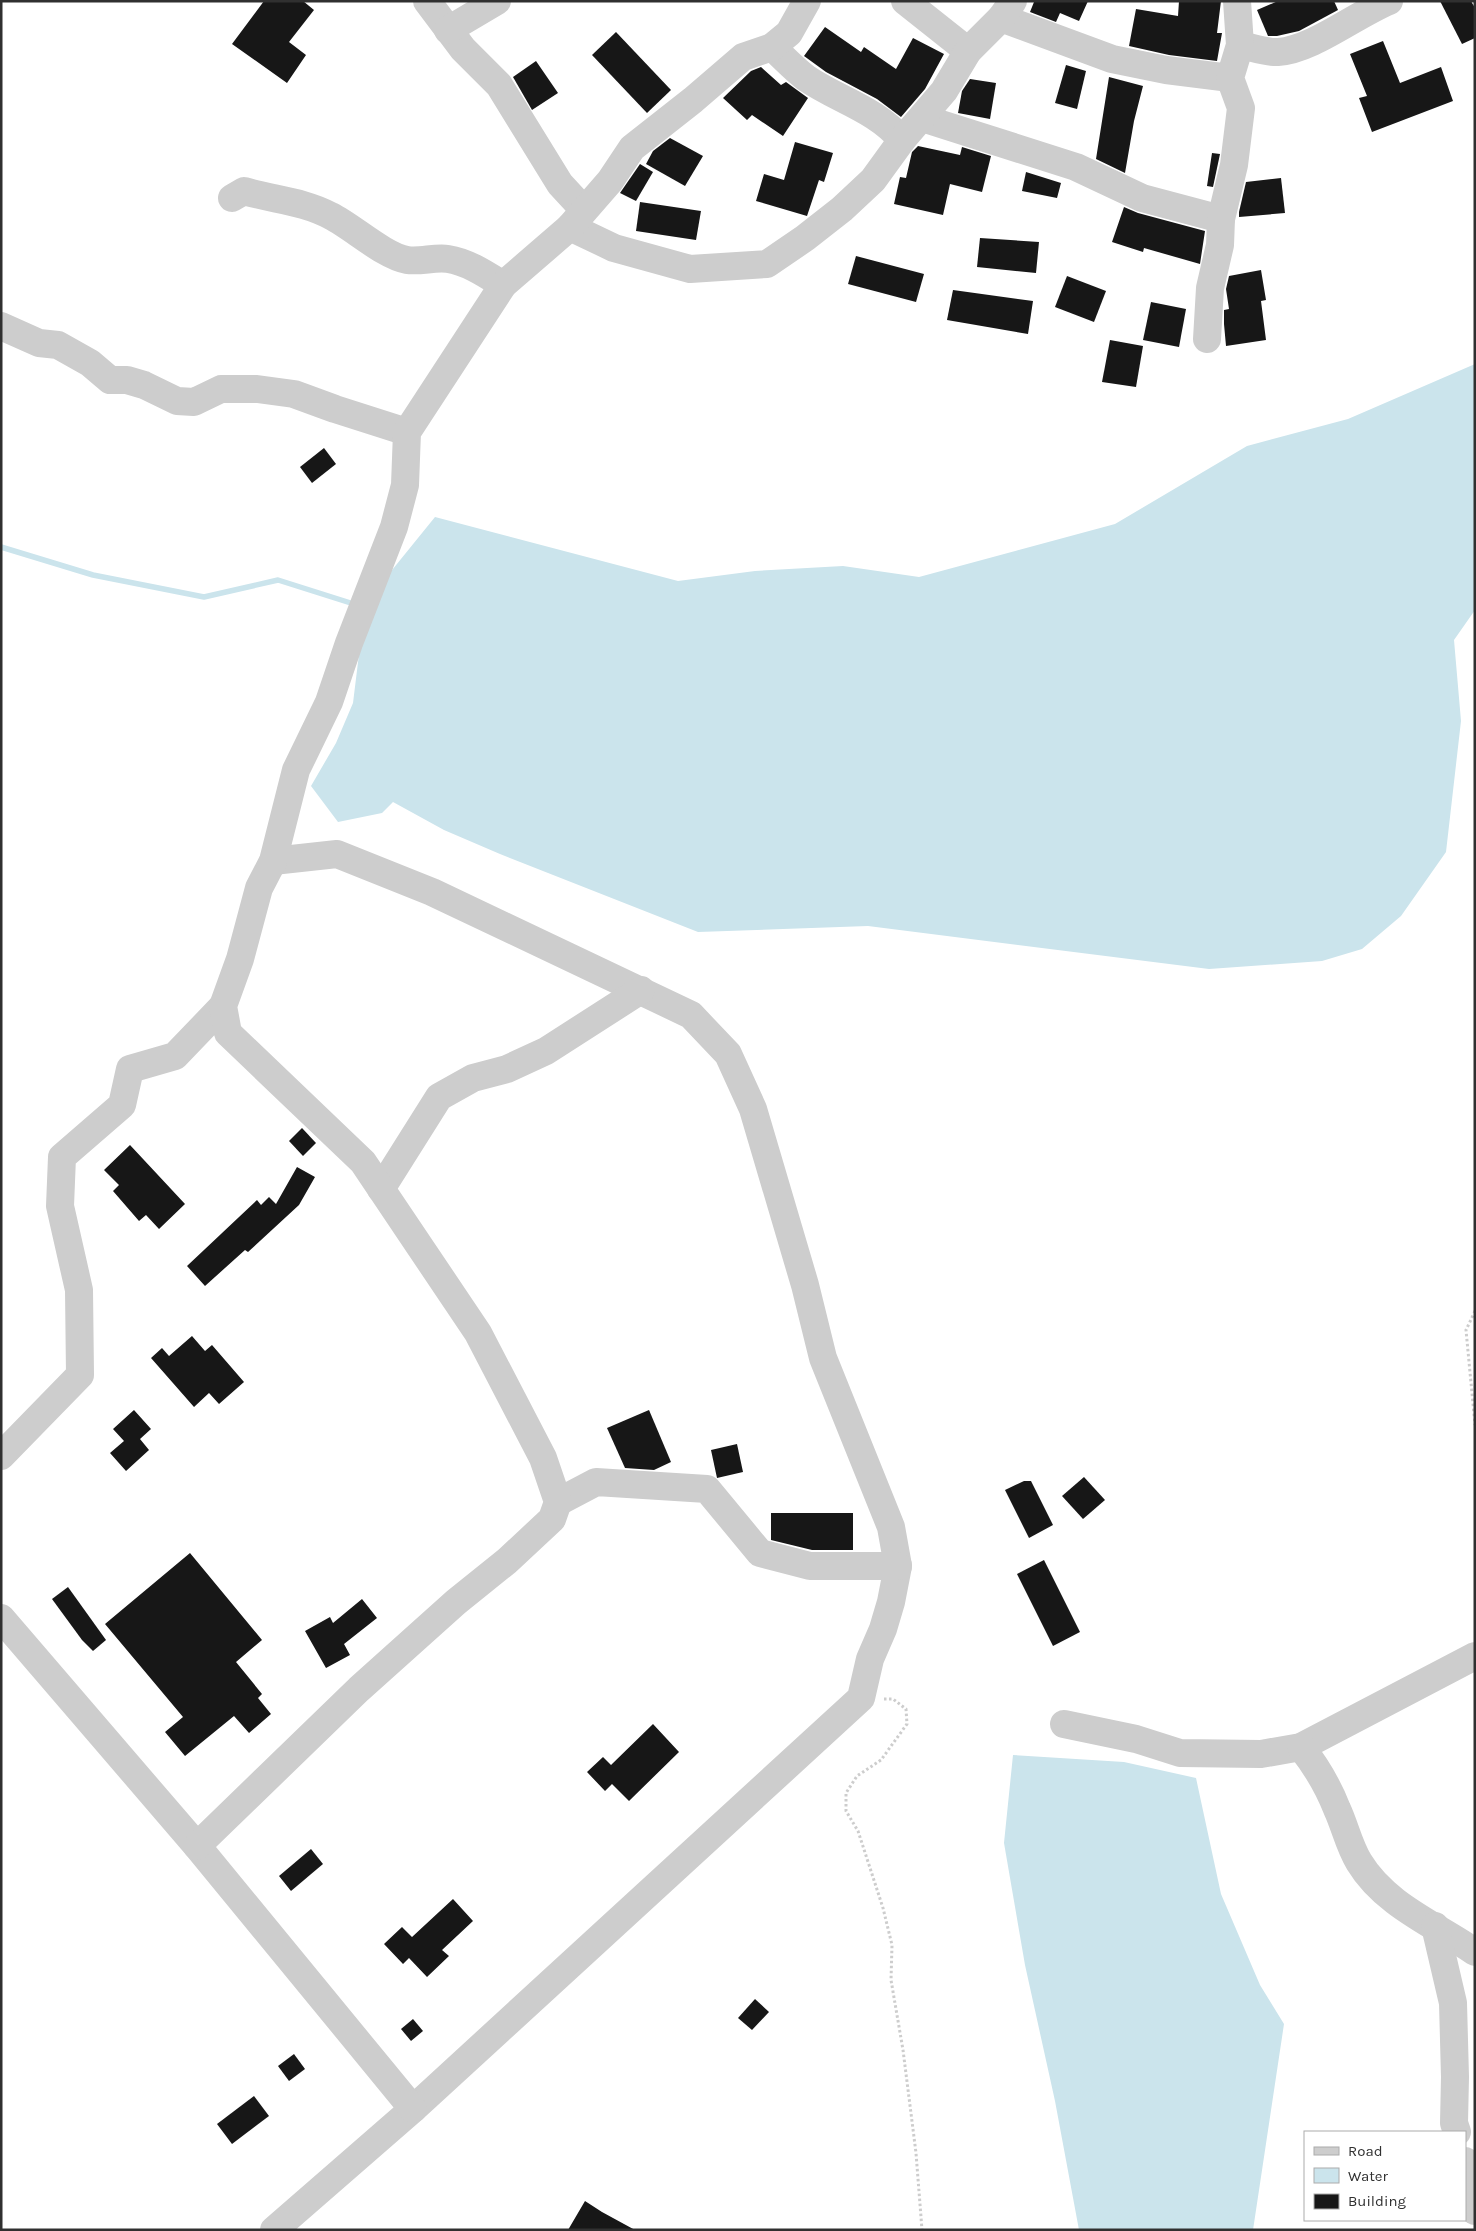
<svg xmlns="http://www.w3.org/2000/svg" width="1476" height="2231" font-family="Karla,sans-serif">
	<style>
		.water { fill: #cbe4ec }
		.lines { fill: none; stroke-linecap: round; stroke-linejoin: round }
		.stream { stroke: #cbe4ec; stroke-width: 5.5 }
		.building { fill: #171717 }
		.path { stroke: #cdcdcd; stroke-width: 3; stroke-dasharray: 2.5 2.5; stroke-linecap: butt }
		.minor { stroke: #cdcdcd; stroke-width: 28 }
	</style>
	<rect width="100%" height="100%" fill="#fff"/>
	<g class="water">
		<path d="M1475,364V610L1454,640L1461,721L1446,852L1401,916L1362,949L1322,961L1209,969L868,926L698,932L500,854L444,830L393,802L382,813L338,822L311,786L336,743L353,703L360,646L388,575L435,517L678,581L755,571L843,566L919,577L1115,524L1247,446L1348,419Z"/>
		<path d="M1013,1755L1124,1762L1196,1778L1221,1894L1260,1985L1284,2024L1253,2230H1079L1055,2101L1025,1965L1004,1843Z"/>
	</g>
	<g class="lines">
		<path class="stream" d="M1,547L93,575L204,597L278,580L357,605"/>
	</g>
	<g class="building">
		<path d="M264,1H303L314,10L289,42L306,55L287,83L232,44Z"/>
		<path d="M1032,1H1088L1079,21L1060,13L1056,22L1030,12L1034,2Z"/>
		<path d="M1179,1H1221L1217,33H1222L1217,61L1169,55L1129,46L1136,9L1178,16Z"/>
		<path d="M1278,1H1334L1338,10L1299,31L1277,36H1268L1257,10Z"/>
		<path d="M1440,1H1471L1475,8V38L1462,44Z"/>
		<path d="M825,27L861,52L864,47L896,69L913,38L944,54L925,89L901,117L877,99L826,72L804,56Z"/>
		<path d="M616,32L671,90L647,113L592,55Z"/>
		<path d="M1383,41L1400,83L1441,67L1453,101L1372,132L1359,98L1367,96L1350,54Z"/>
		<path d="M536,61L558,93L532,110L513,77Z"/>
		<path d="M1066,65L1086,71L1077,109L1055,103Z"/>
		<path d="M761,67L781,85L786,82L808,98L783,136L752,115L747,120L723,98L751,71Z"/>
		<path d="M1109,77L1143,86L1134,121L1125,173L1096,159Z"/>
		<path d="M970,79L996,83L990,119L958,113L962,91Z"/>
		<path d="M670,138L703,156L685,186L646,164L653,151Z"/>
		<path d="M795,142L833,153L824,182L819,180L807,216L756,201L764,174L784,180Z"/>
		<path d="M918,146L960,155L962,147L991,156L982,192L950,184L943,215L894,204L900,177L906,178L912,152Z"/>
		<path d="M1212,153L1220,154L1213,187L1207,186Z"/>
		<path d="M640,164L653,172L636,201L620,193Z"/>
		<path d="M1026,172L1061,183L1057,198L1022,191Z"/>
		<path d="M1281,178L1285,213L1239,217V212L1246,182Z"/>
		<path d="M640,202L701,211L696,240L636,231Z"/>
		<path d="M1124,207L1138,213L1205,231L1200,264L1144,248L1143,252L1112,242Z"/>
		<path d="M980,238L1039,242L1036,273L977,267Z"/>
		<path d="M856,256L924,274L916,302L848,284Z"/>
		<path d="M1261,270L1266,300L1261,301L1266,340L1226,346L1224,324V310L1229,309L1226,289L1229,276Z"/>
		<path d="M1067,276L1106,291L1094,322L1055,307Z"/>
		<path d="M953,290L1033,301L1028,334L947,320Z"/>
		<path d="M1151,302L1186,309L1179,347L1143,340Z"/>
		<path d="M1110,340L1143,346L1136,387L1102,382Z"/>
		<path d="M324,448L336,464L312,483L300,467Z"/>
		<path d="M302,1128L316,1143L303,1156L289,1141Z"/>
		<path d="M130,1145L185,1204L159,1229L146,1215L139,1221L113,1191L119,1185L104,1170Z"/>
		<path d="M297,1167L315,1177L299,1205L248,1252L245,1250L205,1286L187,1266L257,1200L261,1205L269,1197L276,1204Z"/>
		<path d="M192,1336L205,1351L212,1345L244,1382L219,1404L209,1393L194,1407L151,1358L162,1348L169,1356Z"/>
		<path d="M134,1410L151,1429L140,1439L149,1450L126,1471L110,1453L124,1441L113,1429Z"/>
		<path d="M649,1410L671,1462L654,1470L625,1468L607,1428Z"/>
		<path d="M737,1444L743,1472L717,1478L711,1450Z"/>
		<path d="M1084,1477L1105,1500L1083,1519L1062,1496Z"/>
		<path d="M1024,1481H1031L1053,1525L1029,1538L1005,1490Z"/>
		<path d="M771,1513H853V1550H812L771,1540Z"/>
		<path d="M190,1553L262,1640L236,1662L262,1694L258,1698L271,1714L249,1733L234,1716L185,1756L165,1732L183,1717L105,1624Z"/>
		<path d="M1044,1560L1080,1632L1053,1646L1017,1574Z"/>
		<path d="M68,1587L106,1640L93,1651L82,1640L52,1599Z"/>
		<path d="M362,1599L377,1618L344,1644L350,1655L326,1668L305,1631L330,1617L333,1623Z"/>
		<path d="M653,1724L679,1752L629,1801L612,1784L605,1791L587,1772L603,1757L611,1765Z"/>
		<path d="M311,1849L323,1864L291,1891L279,1876Z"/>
		<path d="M453,1899L473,1921L442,1950L449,1956L427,1977L409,1958L403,1964L384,1944L402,1927L412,1937Z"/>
		<path d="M755,1999L769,2012L752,2030L738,2018Z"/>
		<path d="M413,2019L423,2031L411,2041L401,2029Z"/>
		<path d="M294,2054L305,2069L289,2081L278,2066Z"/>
		<path d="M254,2096L269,2116L232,2144L217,2124Z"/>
		<path d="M585,2201L602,2212L635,2230H568Z"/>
	</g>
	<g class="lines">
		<g class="path">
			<path d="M1475,1311L1466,1330L1475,1425"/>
			<path d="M884,1699H893L906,1709L907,1724L881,1760L857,1776L846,1793V1811L858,1831L883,1908L892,1945L891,1980L903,2050L916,2153L922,2230"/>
		</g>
		<g class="minor">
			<path d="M427,1L463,49L499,85L560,184L584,210"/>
			<path d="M905,1L968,51"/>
			<path d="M1001,18L1112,59L1166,70L1230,78"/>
			<path d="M448,30L497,1"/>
			<path d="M1240,45C1251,47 1266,53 1278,52C1312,50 1355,15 1389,1"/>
			<path d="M772,47C783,57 794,69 806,78C838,100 876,109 902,140"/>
			<path d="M922,118L1076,167L1142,198L1221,219"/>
			<path d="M232,198L244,191C274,200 303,201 331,216C353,227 384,256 407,260C420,262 435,257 448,259C468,262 487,275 503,285"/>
			<path d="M570,227L614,248L690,269L767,264L805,238L842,209L873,180L902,140L944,91L968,51L1001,18L1013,1"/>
			<path d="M1,326L39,343L58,345L90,363L110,380H127L144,385L177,401L194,402L221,389H257L294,394L335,409L407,432"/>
			<path d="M1207,339L1210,288L1220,245L1221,219L1234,165L1241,108L1230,78L1240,45L1237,1"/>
			<path d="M273,861L337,854L432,892L691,1015L728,1054L753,1109L805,1285L823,1358L891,1527L898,1566L891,1602L883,1629L870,1659L861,1698L413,2109L274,2230"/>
			<path d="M381,1189L439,1097L473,1078L507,1069L546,1051L641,990"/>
			<path d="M1,1456L80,1375L79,1290L60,1206L62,1157L122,1105L130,1069L175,1056L223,1006"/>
			<path d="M558,1502L596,1482L707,1489L760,1553L810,1566H898"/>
			<path d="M1,1618L197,1846L413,2109"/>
			<path d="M1064,1724L1136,1739L1180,1753L1261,1754L1301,1747L1475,1656"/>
			<path d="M1301,1747C1316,1766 1328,1786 1337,1809C1345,1826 1349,1846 1359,1862C1385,1905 1434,1924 1475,1952"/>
			<path d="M197,1846L359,1689L456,1602L507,1561L552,1519L558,1502L543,1458L478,1333L363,1162L228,1033L223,1006L240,959L259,888L273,861L296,770L329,702L349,643L394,527L405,485L407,432L503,285L570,227L610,181L632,148L693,100L743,57L772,47L789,33L807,1"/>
			<path d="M1435,1926L1453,2003L1455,2077L1454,2123L1457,2132"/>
			<path d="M1465,2161L1475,2211"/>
		</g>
	</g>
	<rect width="1476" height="2231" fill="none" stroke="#303030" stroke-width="5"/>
	<rect x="1304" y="2131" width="162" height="90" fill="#ffffff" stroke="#acacac"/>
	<rect x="1314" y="2147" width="25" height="8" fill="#cdcdcd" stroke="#acacac"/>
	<text x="1348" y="2156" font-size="15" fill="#303030">Road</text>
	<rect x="1314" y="2168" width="25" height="15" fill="#cbe4ec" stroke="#acacac"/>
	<text x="1348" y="2181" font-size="15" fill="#303030">Water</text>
	<rect x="1314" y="2194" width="25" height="15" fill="#171717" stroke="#acacac"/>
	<text x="1348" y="2206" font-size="15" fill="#303030">Building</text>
</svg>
